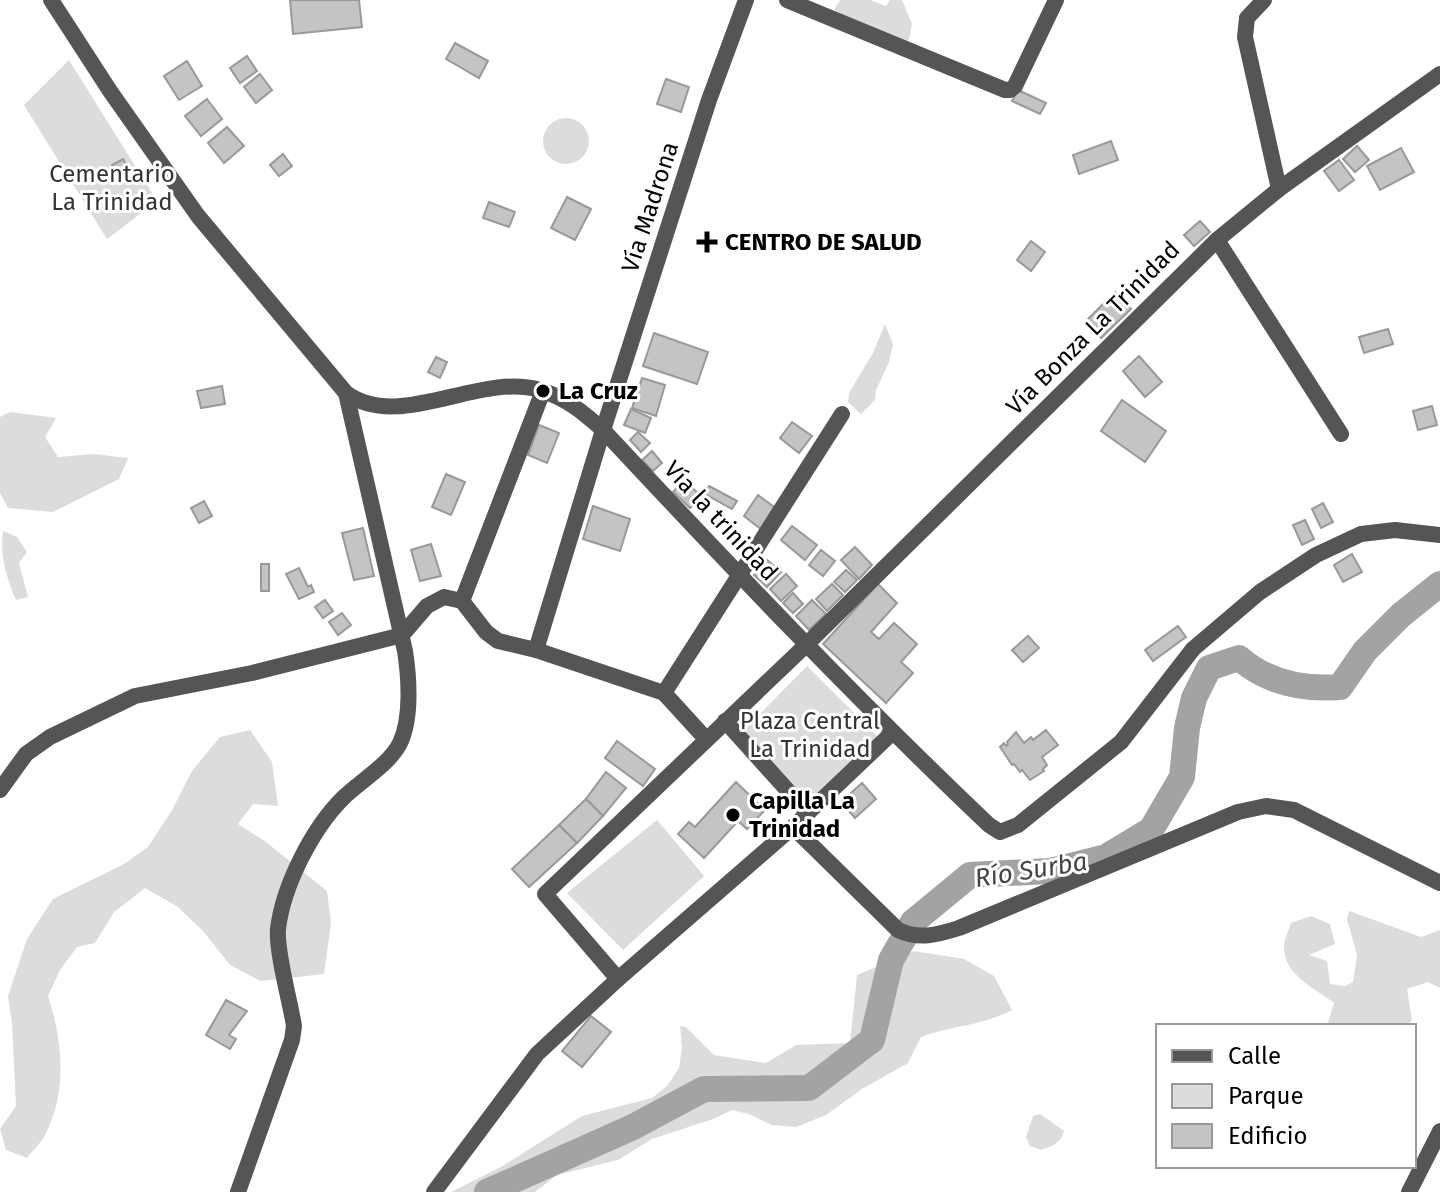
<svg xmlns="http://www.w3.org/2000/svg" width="1440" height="1192" font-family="'Fira Sans',sans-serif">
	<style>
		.green { fill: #dcdcdc }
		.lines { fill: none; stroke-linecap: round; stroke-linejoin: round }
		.river { stroke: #a3a3a3; stroke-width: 26 }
		.building { fill: #c4c4c4; stroke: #999; stroke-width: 2 }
		.minor { stroke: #555; stroke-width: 16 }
		.tertiary { stroke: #555; stroke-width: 16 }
		.poi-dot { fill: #000; stroke: #fff; stroke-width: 3 }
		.labels { text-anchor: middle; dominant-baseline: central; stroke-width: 6; stroke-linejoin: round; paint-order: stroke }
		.park-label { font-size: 24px; fill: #333; stroke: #fff }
		.street-label { font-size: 24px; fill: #000; stroke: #fff }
		.poi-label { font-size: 24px; font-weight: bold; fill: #000; stroke: #fff; text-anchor: start }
		.water-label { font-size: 26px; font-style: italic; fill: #444; stroke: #fff }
	</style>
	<rect width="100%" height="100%" fill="#fff"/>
	<g class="green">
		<path d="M840,0H870L886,6L890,0H902L912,24L909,40L894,45L835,22V8Z"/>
		<path d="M69,60L157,201L107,239L24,105Z"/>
		<circle cx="566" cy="141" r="23"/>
		<path d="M885,324L893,344L889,362L876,390L875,400L861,414L848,402L849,393L873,353Z"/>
		<path d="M10,412L56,418L45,437L58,457L94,454L128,458L119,479L53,512L8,508L0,493V417Z"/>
		<path d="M3,531L17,537L27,552L19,563L28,597L16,600C6,575 0,558 3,531Z"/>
		<path d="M807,666L878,737L812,804L741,733Z"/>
		<path d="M250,730L272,762L278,806L253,804L238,824L266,842L327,891L331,923L324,974L261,981L230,965L203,931L178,907L145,888L114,912L95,943L77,947L60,970L48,996C62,1039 68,1090 46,1133C42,1142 33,1150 27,1158L6,1150L0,1129L16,1106L12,1023L8,996L27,939L53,899L124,864L148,847L172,810L192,771L220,737Z"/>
		<path d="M657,820L704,876L623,950L567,893Z"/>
		<path d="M1349,911L1421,937L1440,930V988L1428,982L1407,989L1412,1020L1407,1026H1333L1328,1023L1334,1003C1316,989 1284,975 1284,948C1283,941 1289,931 1291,923L1311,916L1330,924L1335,944L1309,955L1327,961L1330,984L1345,986L1353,982L1357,955L1347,919Z"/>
		<path d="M914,951L964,959L994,976L1012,1010C984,1025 951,1026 921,1037L908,1063L862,1089L826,1115L796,1127L772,1125L749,1114L732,1110L713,1119L652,1139L618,1160L557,1175L535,1192H451L501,1167L582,1116L652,1098L667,1086L679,1068L682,1047L680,1026L686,1027L714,1055L766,1063L796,1045L850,1043L857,975Z"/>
		<path d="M1040,1114L1064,1131C1061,1143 1053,1146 1041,1150L1030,1146L1026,1137L1033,1116Z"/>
	</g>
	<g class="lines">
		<path class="river" d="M487,1192L633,1127L704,1089L809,1088L872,1040L891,960L913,922L970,875L1050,871L1106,857L1151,830L1182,777L1187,728L1194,698L1209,668L1239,658C1268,683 1302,690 1340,687L1365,651L1401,615L1440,584"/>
	</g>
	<g class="building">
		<path d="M290,0H359L362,27L293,34Z"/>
		<path d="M455,43L488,61L479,78L446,59Z"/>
		<path d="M247,56L257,71L240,83L230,68Z"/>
		<path d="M187,61L202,86L179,100L164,76Z"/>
		<path d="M260,74L272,90L256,103L244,87Z"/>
		<path d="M666,79L689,87L681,112L657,104Z"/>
		<path d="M1018,90L1046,103L1040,114L1012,101Z"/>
		<path d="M207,99L222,119L201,136L185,116Z"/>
		<path d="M227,127L244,146L224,163L208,143Z"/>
		<path d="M1111,141L1118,160L1079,174L1073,155Z"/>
		<path d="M1357,146L1369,160L1355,172L1343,159Z"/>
		<path d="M1401,148L1414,172L1380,190L1367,166Z"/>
		<path d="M283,154L292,166L279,176L270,165Z"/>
		<path d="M123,159L133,179L121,184L112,165Z"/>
		<path d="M1339,160L1354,180L1339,191L1324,171Z"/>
		<path d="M567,197L591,209L575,240L551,228Z"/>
		<path d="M489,202L515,212L509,227L483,218Z"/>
		<path d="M1200,221L1210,232L1194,246L1184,235Z"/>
		<path d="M1031,241L1045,252L1031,271L1017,260Z"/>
		<path d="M1115,292L1131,309L1101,338L1085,322Z"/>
		<path d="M1388,329L1393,344L1364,353L1359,337Z"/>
		<path d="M654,333L708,352L697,384L643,366Z"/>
		<path d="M1139,356L1162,382L1145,397L1123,371Z"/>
		<path d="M436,357L447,362L440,378L428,372Z"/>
		<path d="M642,378L665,385L656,416L632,408Z"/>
		<path d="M222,386L225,404L201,408L197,391Z"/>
		<path d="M1122,400L1166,431L1145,462L1101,431Z"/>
		<path d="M1432,406L1437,425L1418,430L1413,411Z"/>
		<path d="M631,409L651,418L645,433L624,425Z"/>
		<path d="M792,422L812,436L799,453L780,438Z"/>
		<path d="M539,425L559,433L547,463L528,455Z"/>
		<path d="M638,432L650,443L641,452L630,440Z"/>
		<path d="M652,451L662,463L653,471L642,460Z"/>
		<path d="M446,474L465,482L451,515L432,507Z"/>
		<path d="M684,480L701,496L690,508L673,492Z"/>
		<path d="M709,486L737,501L732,509L705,494Z"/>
		<path d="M758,495L777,509L762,530L744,516Z"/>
		<path d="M204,501L212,516L199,523L191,508Z"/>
		<path d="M1323,503L1333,522L1321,528L1312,509Z"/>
		<path d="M593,506L630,519L620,551L583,539Z"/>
		<path d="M1305,520L1314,539L1302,545L1293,525Z"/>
		<path d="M792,526L817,545L805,560L781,540Z"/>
		<path d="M363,528L374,576L354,580L342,533Z"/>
		<path d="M431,544L441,576L420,581L411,550Z"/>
		<path d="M855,547L872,565L859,579L841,560Z"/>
		<path d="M821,550L835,561L823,576L809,565Z"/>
		<path d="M1352,554L1362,572L1343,582L1334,565Z"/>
		<path d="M767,560L781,572L767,587L754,575Z"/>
		<rect x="261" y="564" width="8" height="27"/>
		<path d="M299,568L308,587L311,585L314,592L299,599L286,574Z"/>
		<path d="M846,570L857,580L845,592L834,582Z"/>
		<path d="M786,574L797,586L781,601L770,589Z"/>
		<path d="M832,584L843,595L827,611L816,599Z"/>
		<path d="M878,584L897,603L871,632L879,639L894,623L917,644L901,662L913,673L886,703L823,644Z"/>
		<path d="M793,593L803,604L793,613L783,603Z"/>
		<path d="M325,600L333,611L323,618L315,607Z"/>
		<path d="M812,600L826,614L809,630L796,616Z"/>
		<path d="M342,613L351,625L338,635L329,622Z"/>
		<path d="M1178,626L1186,637L1153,661L1145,650Z"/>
		<path d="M1028,636L1039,648L1023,662L1012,650Z"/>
		<path d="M1046,730L1058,745L1042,757L1047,765L1043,769L1044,771L1030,780L1022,770L1020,772L1014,764L1012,765L1000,747L1004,743L1006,746L1008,744L1007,742L1016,732L1024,743L1031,737L1033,740Z"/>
		<path d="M617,741L655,769L643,786L605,758Z"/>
		<path d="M606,772L626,788L603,816L586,799Z"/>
		<path d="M736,782L765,810L747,829L738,821L704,858L678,834L689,822L695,827Z"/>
		<path d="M862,783L876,799L855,818L841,802Z"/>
		<path d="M586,799L603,816L577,843L559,825Z"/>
		<path d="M559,825L577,843L529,887L512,869Z"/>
		<path d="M226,1000L247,1011L229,1035L236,1039L230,1049L206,1035Z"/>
		<path d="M591,1016L611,1032L582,1067L562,1051Z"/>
	</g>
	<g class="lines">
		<g class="minor">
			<path d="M787,0L1005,90H1010L1015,86L1056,0"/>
			<path d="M1264,0L1247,18L1245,37L1279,189"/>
			<path d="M1217,240L1341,434"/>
			<path d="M462,601L543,391"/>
			<path d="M536,650L603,430C729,565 855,698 989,825L1000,832L1018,825L1121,742L1193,649L1260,592L1316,555L1361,534L1395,530L1440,535"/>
			<path d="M664,693L842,414"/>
			<path d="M725,721L808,813"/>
			<path d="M0,790L26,754L50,737L135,696L252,673L402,635L427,606L444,597L462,601L486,632L498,641L536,650L664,693L706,739"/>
			<path d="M793,827L898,930C919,940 937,935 959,928L1238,812L1266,806L1294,810L1440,883"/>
			<path d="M618,979L545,894L805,646L1217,240L1279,189L1440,74"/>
			<path d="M238,1192L292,1040L294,1026C290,1001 276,951 278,929C283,886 312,829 343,798C360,781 389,765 400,743C412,718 409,677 405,651L346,393"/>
			<path d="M434,1192L537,1054L618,979L793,827L892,733"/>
			<path d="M1409,1192L1440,1131"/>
		</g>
		<path class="tertiary" d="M51,0L110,91L198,216L346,393C400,432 478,372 540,390C565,397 584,413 603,430L709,100L746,0"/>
	</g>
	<g class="poi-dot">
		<path d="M703 230h8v8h8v8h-8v8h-8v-8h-8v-8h8z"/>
		<circle cx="543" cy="391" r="8"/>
		<circle cx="733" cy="815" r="8"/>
	</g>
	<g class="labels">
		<g class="park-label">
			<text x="112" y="174">Cementario<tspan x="112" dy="28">La Trinidad</tspan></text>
			<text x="810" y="721">Plaza Central<tspan x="810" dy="28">La Trinidad</tspan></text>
		</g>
		<g class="street-label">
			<text transform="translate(650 207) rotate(-72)">Vía Madrona</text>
			<text transform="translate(1093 328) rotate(-45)">Vía Bonza La Trinidad</text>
			<text transform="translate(721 521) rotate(47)">Vía la trinidad</text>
		</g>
		<g class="poi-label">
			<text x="725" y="242">CENTRO DE SALUD</text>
			<text x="559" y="391">La Cruz</text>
			<text x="749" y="801">Capilla La<tspan x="749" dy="28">Trinidad</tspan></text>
		</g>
		<g class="water-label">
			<text transform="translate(1031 870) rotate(-9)">Río Surba</text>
		</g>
	</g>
	<rect x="1156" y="1024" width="260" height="144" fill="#ffffff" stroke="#999999" stroke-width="2"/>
	<rect x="1172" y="1050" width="40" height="12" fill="#555555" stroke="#999999" stroke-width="2"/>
	<text x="1228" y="1064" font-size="24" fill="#000000">Calle</text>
	<rect x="1172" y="1084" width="40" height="24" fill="#dcdcdc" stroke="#999999" stroke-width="2"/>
	<text x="1228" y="1104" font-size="24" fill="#000000">Parque</text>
	<rect x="1172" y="1124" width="40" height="24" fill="#c4c4c4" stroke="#999999" stroke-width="2"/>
	<text x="1228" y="1144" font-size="24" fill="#000000">Edificio</text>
</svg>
